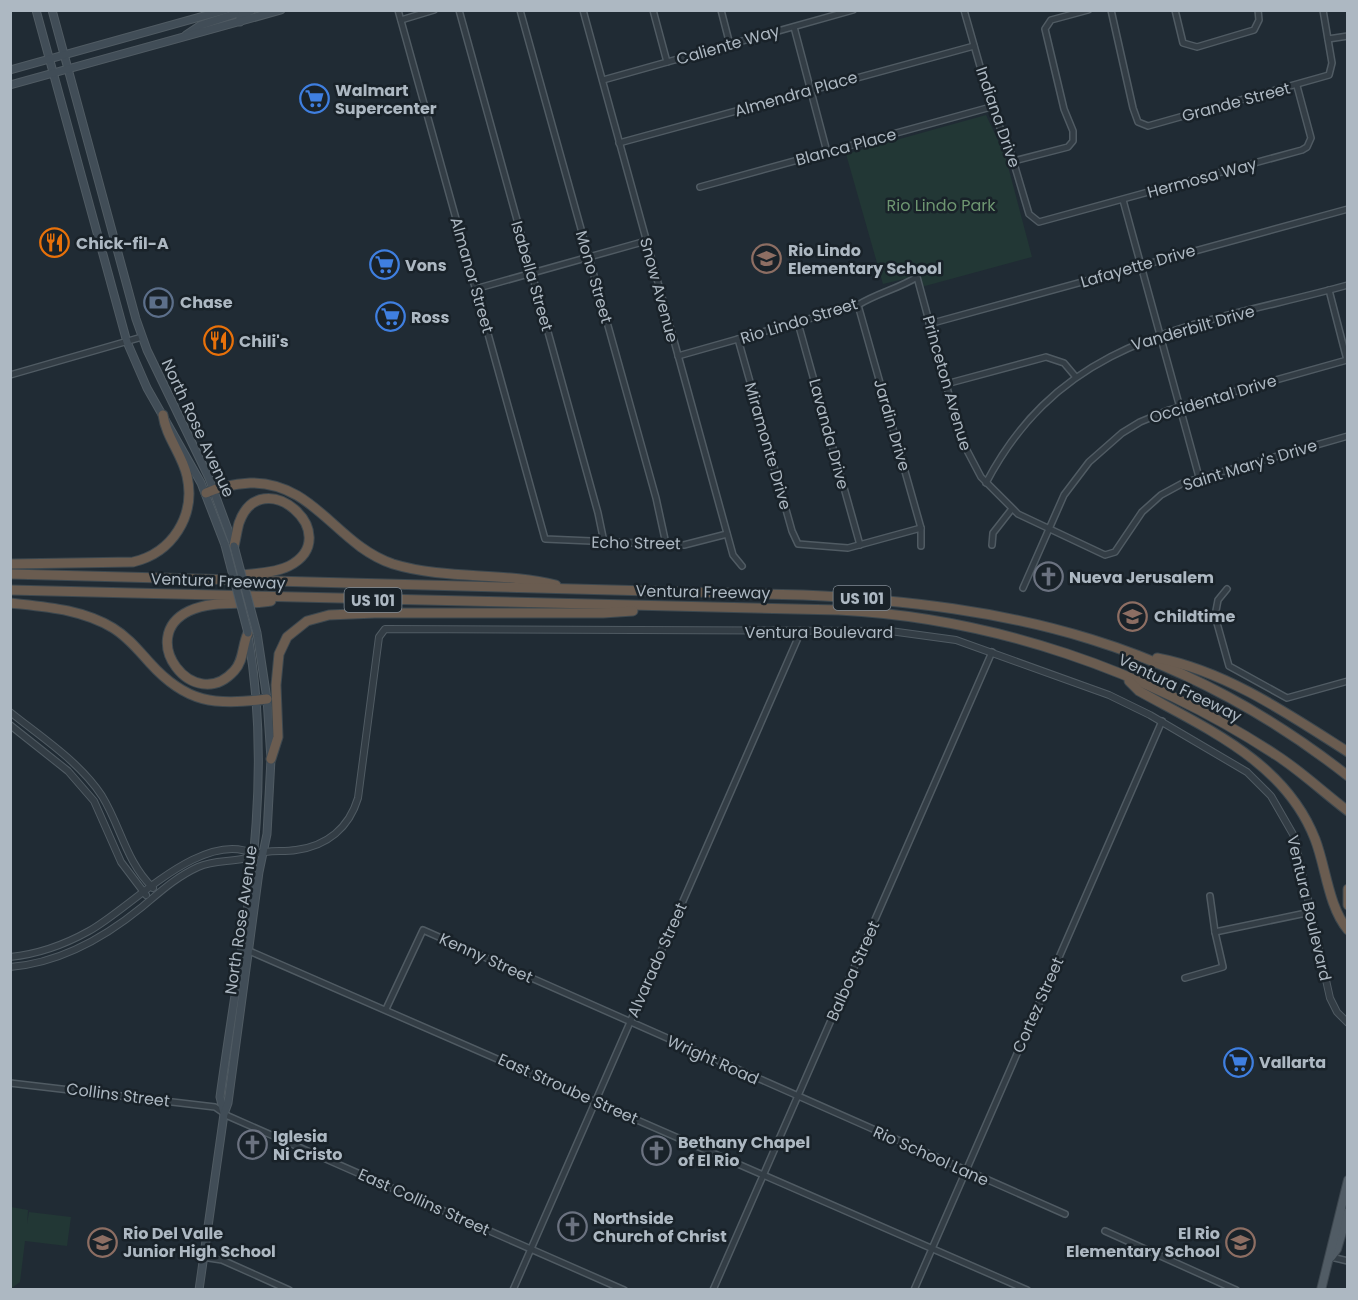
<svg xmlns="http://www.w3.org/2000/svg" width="1358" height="1300" font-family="Poppins,sans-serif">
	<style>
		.green { fill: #223735 }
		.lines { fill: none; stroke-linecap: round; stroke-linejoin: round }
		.minor-casing { stroke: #505b63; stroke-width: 8 }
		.tertiary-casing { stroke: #505b63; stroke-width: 8 }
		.secondary-casing { stroke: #505b63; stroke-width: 9 }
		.primary-casing { stroke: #3c464e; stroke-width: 10 }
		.motorway-casing { stroke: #3d484f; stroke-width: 11 }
		.minor { stroke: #333d45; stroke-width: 5 }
		.tertiary { stroke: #333d45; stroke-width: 6 }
		.secondary { stroke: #414d57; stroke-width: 7 }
		.primary { stroke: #515c65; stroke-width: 8 }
		.motorway { stroke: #6a5c50; stroke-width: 9 }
		.secondary-bridge-casing { stroke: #505b63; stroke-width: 9; stroke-linecap: butt }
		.secondary-bridge { stroke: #414d57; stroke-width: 7 }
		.labels { text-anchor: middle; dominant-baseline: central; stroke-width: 5; stroke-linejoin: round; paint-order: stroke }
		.shield { fill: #192229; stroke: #818b94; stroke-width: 1.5 }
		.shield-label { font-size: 15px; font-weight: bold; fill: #adb8c2 }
		.street-label { font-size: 16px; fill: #adb8c2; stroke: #192229 }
		.poi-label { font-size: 16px; font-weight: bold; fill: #adb8c2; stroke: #192229; text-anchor: start }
		.park-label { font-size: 16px; fill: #6e9671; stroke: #192229 }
	</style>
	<rect width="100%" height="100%" fill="#202b34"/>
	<g class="green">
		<path d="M986,115L1005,155L1032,257L925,286L904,279L883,284L846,154Z"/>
		<path d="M11,1207L28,1210L27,1224L29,1212L71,1217L67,1246L25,1241L20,1282L12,1288Z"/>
	</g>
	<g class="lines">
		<defs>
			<g id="minor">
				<path d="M398,10L545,539L684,545L727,534"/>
				<path d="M459,10L598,513L604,542"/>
				<path d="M520,10L656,498L666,544"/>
				<path d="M583,10L733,555L742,566"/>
				<path d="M653,10L667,62"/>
				<path d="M721,10L730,45"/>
				<path d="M964,10L993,112L1010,150L1029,214L1039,222L1302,150L1307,147L1311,138L1297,86"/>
				<path d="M1111,10L1133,108L1138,122L1148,126L1329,75L1332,63L1323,10"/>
				<path d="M1175,10L1183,43L1197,47L1254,30L1259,20L1258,10"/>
				<path d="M401,20L434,10"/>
				<path d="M794,27L827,152"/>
				<path d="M1328,39L1348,36"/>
				<path d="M603,80L853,10"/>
				<path d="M619,143L974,46"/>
				<path d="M1014,161L1068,147L1073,141V131L1064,109L1045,29L1051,20L1088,10"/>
				<path d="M700,187L991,107"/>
				<path d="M1123,200L1199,477"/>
				<path d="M475,289L646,241"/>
				<path d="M858,305L921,528V546"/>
				<path d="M798,323L860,545"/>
				<path d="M929,324L1348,209"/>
				<path d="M738,339L792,531L798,544L848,548L921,528"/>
				<path d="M678,356L858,305C877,293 898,289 917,277L961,439L981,477L1018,514L1105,555L1115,552L1142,512L1161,495L1183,483L1348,436"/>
				<path d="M10,375L142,337"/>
				<path d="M946,384L1046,357L1064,363L1075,376"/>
				<path d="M986,483C1065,332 1200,326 1348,285"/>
				<path d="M992,545L993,533L1011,510"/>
				<path d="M1023,588L1064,495L1089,462L1122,433L1140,422L1169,410L1347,360L1329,290"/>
				<path d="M1227,589L1218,600L1215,616L1229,666L1287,698L1348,681"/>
				<path d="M1215,932L1311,912"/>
				<path d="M247,950L1027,1290"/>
				<path d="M1185,978L1223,967L1215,932L1210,896"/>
				<path d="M386,1009L423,930L1065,1214"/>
				<path d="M10,1083L215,1107L228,1116L624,1290"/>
				<path d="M1105,1231L1236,1290"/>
				<path d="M202,1257L222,1260L289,1290"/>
				<path d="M1331,1257L1348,1261"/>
				<path d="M513,1290L801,631"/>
				<path d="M713,1290L992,652"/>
				<path d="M914,1290L1162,721"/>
			</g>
			<g id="tertiary">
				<path d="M10,712C41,737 80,762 102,796C121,827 126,862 153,888"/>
				<path d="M10,725L68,771L94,801L121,862L146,895"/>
				<path d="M10,957C39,954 64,945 89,931C131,908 203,828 254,854"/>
				<path d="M10,967C60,963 104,938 142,907C160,892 176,877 198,867C213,860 227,862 242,859C247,858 250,855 255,854C268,850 283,852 296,850C327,846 349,828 358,798L379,637L385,629L890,631L956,640L1109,695L1150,715L1247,772L1271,796L1294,836L1330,998L1337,1012L1348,1023"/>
			</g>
			<g id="secondary">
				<path d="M36,10L127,342L147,388L201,483L225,545"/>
				<path d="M52,10L136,319L147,350L209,478L234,546"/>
				<path d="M240,22V16L252,10"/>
				<path d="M186,35L201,25L235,14L236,10"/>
				<path d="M10,70L225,10"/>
				<path d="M10,85L281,10"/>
				<path d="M224,1113L220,1097C241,941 276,792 248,636"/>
				<path d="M199,1290L224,1114L228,1103L259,872L267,834L271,759L267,699L257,633"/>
			</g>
			<g id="primary">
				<path d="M1331,1257L1337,1249L1348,1212"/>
				<path d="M1321,1290L1348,1180"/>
			</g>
			<g id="motorway">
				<path d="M206,493C219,487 235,484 250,483C315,482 336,545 393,564C445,580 504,572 556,585"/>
				<path d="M234,546C236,538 237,530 239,523C261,460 348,535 289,566C273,574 252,573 235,576"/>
				<path d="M10,564L133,562C172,553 196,516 187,476C182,454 166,437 163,415"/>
				<path d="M10,574L803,595C1014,605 1179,643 1348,776"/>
				<path d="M10,590L839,610C993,618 1146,670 1276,755C1301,771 1324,793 1348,811"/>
				<path d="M10,603C46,607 81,609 113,628C128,637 139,651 150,663C186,703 215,706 267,699"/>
				<path d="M248,633C242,645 244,661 234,671C194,715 135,637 189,611C214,599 244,606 271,601"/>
				<path d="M1157,658C1226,671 1290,715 1348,752"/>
				<path d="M1129,681L1139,691C1207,729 1285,762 1315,839C1326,867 1328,906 1348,930"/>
				<path d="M271,759L278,737L276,685L279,654L287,637L307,621L329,615L375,613H603L633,611"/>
				<path d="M1348,889V905"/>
			</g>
		</defs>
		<use href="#minor" class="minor-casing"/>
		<use href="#tertiary" class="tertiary-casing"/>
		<use href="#secondary" class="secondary-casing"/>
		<use href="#primary" class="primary-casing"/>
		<use href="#motorway" class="motorway-casing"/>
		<use href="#minor" class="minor"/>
		<use href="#tertiary" class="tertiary"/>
		<use href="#secondary" class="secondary"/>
		<use href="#primary" class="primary"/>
		<use href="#motorway" class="motorway"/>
		<defs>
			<g id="secondary-bridge">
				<path d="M225,545L248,633"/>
				<path d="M234,546L257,633"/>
			</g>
		</defs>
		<use href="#secondary-bridge" class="secondary-bridge-casing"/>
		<use href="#secondary-bridge" class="secondary-bridge"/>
	</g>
	<defs>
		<symbol id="supermarket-ring" viewBox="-11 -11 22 22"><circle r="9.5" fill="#192229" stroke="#3f7fe0" stroke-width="1.5"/><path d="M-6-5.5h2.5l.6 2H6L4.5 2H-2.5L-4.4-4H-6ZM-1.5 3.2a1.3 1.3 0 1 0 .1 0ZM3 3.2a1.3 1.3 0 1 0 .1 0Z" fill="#3f7fe0"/></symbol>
		<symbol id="restaurant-ring" viewBox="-11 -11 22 22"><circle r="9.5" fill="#192229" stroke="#e8710a" stroke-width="1.5"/><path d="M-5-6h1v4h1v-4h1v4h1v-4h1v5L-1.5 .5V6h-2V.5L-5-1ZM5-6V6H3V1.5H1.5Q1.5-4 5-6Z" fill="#e8710a"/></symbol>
		<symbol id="school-ring" viewBox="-11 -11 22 22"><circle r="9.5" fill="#192229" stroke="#8d6e63" stroke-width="1.5"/><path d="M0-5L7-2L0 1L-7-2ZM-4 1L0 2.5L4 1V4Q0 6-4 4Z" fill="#8d6e63"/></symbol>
		<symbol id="bank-ring" viewBox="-11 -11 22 22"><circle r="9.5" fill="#192229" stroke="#5c6f8a" stroke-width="1.5"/><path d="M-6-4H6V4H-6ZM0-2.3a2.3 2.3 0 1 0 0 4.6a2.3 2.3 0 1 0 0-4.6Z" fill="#5c6f8a"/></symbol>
		<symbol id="church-ring" viewBox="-11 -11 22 22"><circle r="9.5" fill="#192229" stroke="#6b7280" stroke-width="1.5"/><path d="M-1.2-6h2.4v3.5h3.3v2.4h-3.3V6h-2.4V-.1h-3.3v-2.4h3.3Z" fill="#6b7280"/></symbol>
	</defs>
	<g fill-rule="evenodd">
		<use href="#supermarket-ring" x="298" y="82" width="33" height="33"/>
		<use href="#restaurant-ring" x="38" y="226" width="33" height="33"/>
		<use href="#school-ring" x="750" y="242" width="33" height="33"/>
		<use href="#supermarket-ring" x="368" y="248" width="33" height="33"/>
		<use href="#bank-ring" x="142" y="286" width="33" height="33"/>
		<use href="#supermarket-ring" x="374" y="300" width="33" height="33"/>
		<use href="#restaurant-ring" x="202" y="324" width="33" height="33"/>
		<use href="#church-ring" x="1032" y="560" width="33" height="33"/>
		<use href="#school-ring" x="1116" y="600" width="33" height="33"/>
		<use href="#supermarket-ring" x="1222" y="1046" width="33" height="33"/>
		<use href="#church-ring" x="236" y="1128" width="33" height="33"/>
		<use href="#church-ring" x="640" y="1134" width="33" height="33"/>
		<use href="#church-ring" x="556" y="1210" width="33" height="33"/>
		<use href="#school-ring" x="86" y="1226" width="33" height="33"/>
		<use href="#school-ring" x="1224" y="1226" width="33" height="33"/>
	</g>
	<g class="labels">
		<g class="shield">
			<rect x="833.5" y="586" width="57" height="24" rx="4.5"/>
			<rect x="344.5" y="588" width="57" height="24" rx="4.5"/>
		</g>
		<g class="shield-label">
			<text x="862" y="598">US 101</text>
			<text x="373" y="600">US 101</text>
		</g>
		<g class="street-label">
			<text transform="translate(728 45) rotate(-16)">Caliente Way</text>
			<text transform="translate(796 94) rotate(-16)">Almendra Place</text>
			<text transform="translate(1236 102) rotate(-15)">Grande Street</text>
			<text transform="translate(998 117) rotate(71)">Indiana Drive</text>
			<text transform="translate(846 147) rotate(-15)">Blanca Place</text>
			<text transform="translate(1202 178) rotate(-15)">Hermosa Way</text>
			<text transform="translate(1138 266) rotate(-16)">Lafayette Drive</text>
			<text transform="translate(472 275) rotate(74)">Almanor Street</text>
			<text transform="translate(532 276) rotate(74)">Isabella Street</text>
			<text transform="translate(594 277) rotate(74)">Mono Street</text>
			<text transform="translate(659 290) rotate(75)">Snow Avenue</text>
			<text transform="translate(799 321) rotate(-17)">Rio Lindo Street</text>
			<text transform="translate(1193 328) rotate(-16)">Vanderbilt Drive</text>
			<text transform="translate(947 383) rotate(74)">Princeton Avenue</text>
			<text transform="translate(1213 399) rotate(-17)">Occidental Drive</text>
			<text transform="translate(892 425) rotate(74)">Jardin Drive</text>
			<text transform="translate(198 428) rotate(65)">North Rose Avenue</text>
			<text transform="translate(829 434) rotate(75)">Lavanda Drive</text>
			<text transform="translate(768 446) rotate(74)">Miramonte Drive</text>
			<text transform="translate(1250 465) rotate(-17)">Saint Mary's Drive</text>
			<text transform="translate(636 543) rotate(1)">Echo Street</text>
			<text transform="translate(218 581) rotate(2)">Ventura Freeway</text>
			<text transform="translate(703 592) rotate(1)">Ventura Freeway</text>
			<text x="819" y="632">Ventura Boulevard</text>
			<text transform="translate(1180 688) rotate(26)">Ventura Freeway</text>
			<text transform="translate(1309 908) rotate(77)">Ventura Boulevard</text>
			<text transform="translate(241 920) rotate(-82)">North Rose Avenue</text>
			<text transform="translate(486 958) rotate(24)">Kenny Street</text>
			<text transform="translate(657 960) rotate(-66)">Alvarado Street</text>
			<text transform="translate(853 971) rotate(-66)">Balboa Street</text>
			<text transform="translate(1038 1005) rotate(-66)">Cortez Street</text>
			<text transform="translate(713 1060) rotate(24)">Wright Road</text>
			<text transform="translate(568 1089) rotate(24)">East Stroube Street</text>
			<text transform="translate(118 1095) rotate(7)">Collins Street</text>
			<text transform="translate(931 1156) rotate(24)">Rio School Lane</text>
			<text transform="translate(424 1202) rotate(24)">East Collins Street</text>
		</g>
		<g class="poi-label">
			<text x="335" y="90">Walmart<tspan x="335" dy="18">Supercenter</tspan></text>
			<text x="76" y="243">Chick-fil-A</text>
			<text x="788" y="250">Rio Lindo<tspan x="788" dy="18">Elementary School</tspan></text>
			<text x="405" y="265">Vons</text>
			<text x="180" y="302">Chase</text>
			<text x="411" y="317">Ross</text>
			<text x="239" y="341">Chili's</text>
			<text x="1069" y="577">Nueva Jerusalem</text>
			<text x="1154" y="616">Childtime</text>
			<text x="1259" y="1062">Vallarta</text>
			<text x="273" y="1136">Iglesia<tspan x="273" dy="18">Ni Cristo</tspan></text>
			<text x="678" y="1142">Bethany Chapel<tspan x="678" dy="18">of El Rio</tspan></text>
			<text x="593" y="1218">Northside<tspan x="593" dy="18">Church of Christ</tspan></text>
			<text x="123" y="1233">Rio Del Valle<tspan x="123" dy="18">Junior High School</tspan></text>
			<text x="1220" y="1233" text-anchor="end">El Rio<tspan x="1220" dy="18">Elementary School</tspan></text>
		</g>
		<g class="park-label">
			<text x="941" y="205">Rio Lindo Park</text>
		</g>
	</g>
	<rect width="1358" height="1300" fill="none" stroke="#adb8c2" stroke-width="24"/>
</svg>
